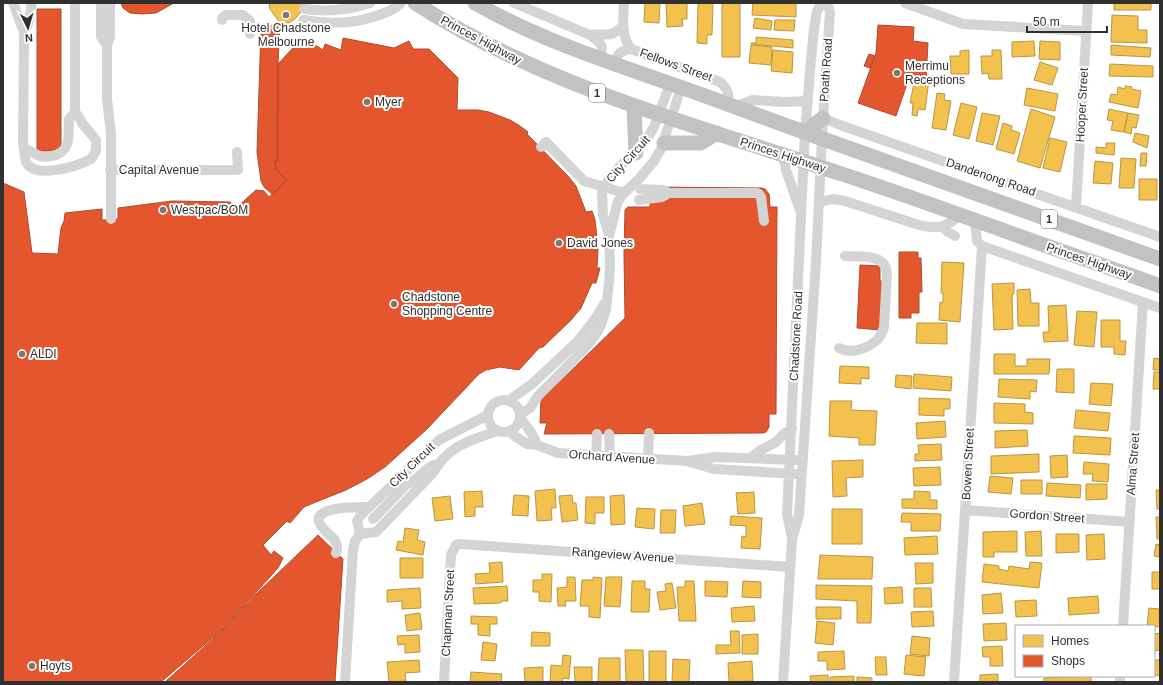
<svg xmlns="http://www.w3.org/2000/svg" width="1163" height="685" viewBox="0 0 1163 685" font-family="Arial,sans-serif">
  <rect width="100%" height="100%" fill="#fff"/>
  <!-- homes -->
  <path fill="#f2c14e" stroke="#b89645" d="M269,3h40l-9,5v5l-4,5 -7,5h-9l-10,-14z
    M645,3h15l-1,20 -15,-1z
    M666,3h21v16h-5l1,7 -16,1z
    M698,3h15l-1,32h-5v9l-10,-1z
    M722,3h18v54h-18z
    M753,3h43v14l-44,-2z
    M1114,3h37v7h-37z
    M1112,15l26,1v14h9v13l-36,-1z
    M755,18l17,3 -1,9 -18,-2z
    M775,20h20l-1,11 -20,-1z
    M756,37l37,3v8l-42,-4v-1h5z
    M1034,41l1,15 -23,1v-15z
    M1040,41l20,1v18l-21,-1z
    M751,45l21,2 -1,18 -22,-2z
    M1111,45l40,3 -1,9 -39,-2z
    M773,50l20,2 -1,21 -21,-2z
    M969,50v24h-18l-1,-18h10v-5z
    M992,50h9l1,29h-13l-1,-6 -6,1 -1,-18h11z
    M1040,62l18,6 -6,17 -18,-5z
    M1110,64l43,2v11l-44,-1z
    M929,80l-4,30 -7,-1 -1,7 -5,-1 1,-12h-3l4,-20z
    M1125,86l7,1 -1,2 10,2 -3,17 -29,-6 2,-8 6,1 1,-8 7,2z
    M1027,88l31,6 -3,17 -31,-6z
    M937,93l8,1 -1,6 7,1 -5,29 -14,-2z
    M961,103l16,4 -8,32 -16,-4z
    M1031,109l24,8 -15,51 -23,-7z
    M1109,109l19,4 -4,19 -13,-2 2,-9 -6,-1z
    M982,113l18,3 -7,29 -17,-4z
    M1128,113l11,2 -3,13 -4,-1 -1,7 -7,-2z
    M1003,123l9,3 -1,4 9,3 -6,21 -18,-5z
    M1135,133l14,3 -2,12 -14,-6z
    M1050,138l17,4 -7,30 -17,-4z
    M1106,143h9l-1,12 -18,-2v-6l10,1z
    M1141,153h6l-1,13h-6z
    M1121,158l15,1 -2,29h-15z
    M1095,161l18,2 -2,21 -18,-1z
    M1139,179h18v21h-18z
    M942,262l22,1 -4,59 -21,-2 1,-18 3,1v-10h-2z
    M1014,283v11h-2l1,35 -19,1 -2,-46z
    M1030,289l1,14h8v23h-21l-1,-36z
    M1066,305l2,36 -24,1 -1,-10h6l-1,-26z
    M1077,311l20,1 -3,35 -20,-2z
    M1101,320h19v21h6l-1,14 -11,-1v-7h-13z
    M917,323h30v21l-31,-1z
    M994,354h21v12h12v-7h23l-1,15h-55z
    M1154,358l6,1v11h-7z
    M840,366l29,1v12l-8,-1v6l-22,-1z
    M1057,369h17v24l-18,-1z
    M1154,372h6v17h-7z
    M914,374l38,3 -1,14 -38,-3z
    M896,375l16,1 -1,13 -16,-2z
    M999,379l38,1 -1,12 -6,-1v8l-32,-2z
    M1091,383l22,1 -2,22 -22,-2z
    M919,398l31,1v10h-6v7l-25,-1z
    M830,401h22l-1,9 26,1 -2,34h-16v-7l-30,-2z
    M994,403l31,1v8l8,1v11l-39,-1z
    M1076,410l34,3 -2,18 -34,-3z
    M945,421l1,16 -29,2 -1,-16z
    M1027,430l1,16 -33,2v-17z
    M1074,436l37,2 -1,17 -37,-2z
    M941,444l1,16 -27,1v-7h4l-1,-9z
    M1039,454v18l-48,2v-18z
    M1067,455l1,22 -17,1 -1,-22z
    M863,460v17l-17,1 1,18 -14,1 -1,-36z
    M1084,462l25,2 -1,18 -16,-1 1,-7h-10z
    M940,467l1,18 -27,1 -1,-18z
    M990,476l23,2 -2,16 -23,-2z
    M1021,480h21v14h-21z
    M1047,483l34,2 -1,13 -34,-2z
    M1086,484h21v15l-21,1z
    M555,489l1,19h-5l1,12 -15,1 -2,-30z
    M1156,490h4v19h-3z
    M482,491l1,16h-8v9l-10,1 -1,-25z
    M914,491l16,1v8h7v9l-35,-1v-9h12z
    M754,492l1,21 -17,1 -2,-21z
    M514,495l15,1 -1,20 -16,-1z
    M572,495l1,8h3l2,17 -16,2 -3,-26z
    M624,495l1,29 -14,1 -1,-29z
    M450,496l3,23 -18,2 -3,-23z
    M586,497h18v16h-9v11l-10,-1z
    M702,503l3,21 -20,2 -2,-20z
    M637,508l18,1 -1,20 -19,-2z
    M832,509h30v35h-30z
    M661,510h15l-1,23h-15z
    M902,513l39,1 -1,17h-29v-9h-10z
    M731,516l31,2 -2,31 -19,-1 1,-12 4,1v-11l-16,-1z
    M1156,517h4v22h-3z
    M405,528l14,2 -2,10 8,2 -2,13 -27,-5 2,-9 5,1z
    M1017,531v21h-23v5h-11v-25z
    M1041,531l1,25h-16l-1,-24z
    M1056,534h23v18l-23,1z
    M1104,534l1,25 -18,1 -1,-25z
    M937,536l1,18 -33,1 -1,-17z
    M1156,544l4,1v12l-6,-1z
    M820,555l53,2 -1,22h-54z
    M400,558h23v20h-23z
    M502,562l1,20 -27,2 -1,-10 15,-1 -1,-10z
    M1030,562l12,1 -3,25 -57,-6 2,-18 15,2v3l9,2 1,-5 20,3z
    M915,563h18v20l-17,1z
    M1152,572h8v17h-8z
    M542,574h10l-1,28 -12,-1v-9h-6v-12h9z
    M567,577h8l1,24h-11l1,5h-8l-1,-18 10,-1z
    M593,577l9,1 -2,40 -11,-1v-11h-9l2,-26h11z
    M606,577h16l-2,30 -16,-1z
    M632,581h13v8h5l-1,23h-18z
    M685,581h9l2,40h-17l-2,-34h8z
    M705,581l23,1 -1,15 -22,-1z
    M743,581l18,1v16l-19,-1z
    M672,583l4,25 -16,2 -3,-18 9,-1 -1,-7z
    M816,585l56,1 -1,37h-14v-22l-41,-2z
    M507,586l1,15h-7v2l-27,1 -1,-16z
    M902,587l1,16 -18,1 -1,-16z
    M420,588l1,20 -19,1v-8l-15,1v-12z
    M914,588h17l1,19h-18z
    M1001,593l2,20 -20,1 -1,-19z
    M1098,596l1,17 -30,2 -1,-17z
    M1036,600l1,16 -21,1 -1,-16z
    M754,606l1,15 -23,1 -1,-14z
    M816,607h25v12h-25z
    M1149,608l11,1v18l-13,-1z
    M933,611l1,15 -22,1 -1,-15z
    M420,613l2,16 -15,2 -2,-16z
    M471,616l26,1v7h-7v12l-12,-1v-11h-7z
    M817,621l18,2 -2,22 -18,-2z
    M1006,623l1,17 -23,1 -1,-17z
    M730,631h9l1,22 -24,1v-9h15z
    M532,632l18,1v13h-19z
    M1160,633v17l-6,1v-17z
    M758,634v20h-16v-19z
    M419,635l1,17 -15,1v-9l-7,1 -1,-9z
    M912,636l18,2 -1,18 -19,-2z
    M483,642l14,2 -2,17 -14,-1z
    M1002,646l1,20h-13v-9h-7l-1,-10z
    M625,650h18l1,32h-18z
    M649,651h17v31h-17z
    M844,651l1,18 -18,1v-9h-9v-9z
    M563,655l8,1 -2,23 -6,-1 -1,4h-12l1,-17 11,1z
    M906,655l20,2 -2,19 -20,-2z
    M875,657h11l1,18h-11z
    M599,658h21v24h-22z
    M673,659l17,1 -1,22h-17z
    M419,660l1,12 -15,1 1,8 -17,1 -2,-20z
    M1154,660h6v16l-6,-1z
    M752,661l1,20 -24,1 -1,-19z
    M543,667v15h-18l-1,-14z
    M574,667h18v15h-17z
    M471,672l31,2 -1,8h-31z
    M998,674v8h-18v-7z
    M828,675v7h-17l-1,-6z
    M854,676v6h-24v-5z
    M1091,676v6h-47v-4z
    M857,677l15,1v4h-15z"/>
  <!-- shops -->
  <path fill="#e4572e" stroke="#ae4b2f" d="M121,3h53l-18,10 -14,1 -12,-1 -7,-5z
    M37,9h24v142h-24z
    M280,23l-2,41v97h-3l1,9 11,10 -15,14 -8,-7 -3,-6 -4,-29 4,-124z
    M878,25l36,2 -1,14 15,2 -2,35 -18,3 -12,35 -38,-13 18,-50z
    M303,37l20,13 2,-6 16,6 2,-12 51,10 15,-7 4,8h16l29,29 -1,32h21l11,2 21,8 10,6 8,6 -1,2 41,42 8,10 10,26 6,-1 3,9 3,27 -1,21h3l-4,15h-4l-11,25 -10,12 -28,27 -4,1 -20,22 -19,-3 -14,3 -7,4 -52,55 -42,38 -18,12 -21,11 -35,14 -7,3 -14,16 -3,-2 -24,24 8,10 3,-4 9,7 -5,10 -55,61 -62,53h-158v-499l21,9 8,61 26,1 3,-26 3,-7 1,-8 37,-4v11l16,-1v-11l54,-7 58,1 6,6 20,-18 8,1 5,6 18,-17 -11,-10 -1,-9h3l-1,-4 1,-93z
    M869,54l6,2 -5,12 -6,-2z
    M650,187l112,1 3,1 4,5 1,13h7l-1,207h-7v13l-3,5 -3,1 -219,1 3,-11h-7l1,-23 84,-82 -1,-64 1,-44 3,-3h22z
    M899,252h19v6h3l1,34h-3v21h-8v5h-12z
    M860,265l20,1v15h4l-4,49 -23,-2z
    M318,535l25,24 -8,123h-170l59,-53 32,-35z"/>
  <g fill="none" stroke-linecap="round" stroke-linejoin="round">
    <!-- minor -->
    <path stroke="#d4d4d4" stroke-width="10" d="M13,3c4,9 6,19 11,28
      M32,3l-4,21 -4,7v14l-1,99c1,3 2,16 3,18 9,18 52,4 65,-3l5,-8v-11l-14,-17 -3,-6 -4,-5
      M101,3v34l6,8
      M110,3v34l-3,8v54l4,35v85
      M514,3l76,32c11,9 15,9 9,23
      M624,3c-1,16 -3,33 7,46l89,33c8,7 10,12 7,22
      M905,3l58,21 123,7
      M304,9c22,3 45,1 66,-6
      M222,20v-2l4,-3h17l7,6v13
      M303,20c28,5 53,4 79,-6 8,-3 13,-5 19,-11
      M590,35c18,-3 18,5 33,-9
      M614,64c4,-10 5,-13 17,-15
      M734,107l19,-7 31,2 24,-1
      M823,118l17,7 320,112
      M541,147l5,-5 38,39 40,12
      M26,150c7,1 8,4 14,6 5,2 11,0 16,-1 16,-6 12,-23 13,-36l6,-7v-109
      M783,155l3,15 14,40
      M110,170h128l-1,-18
      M640,189l23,1 6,3h88l2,1 2,3 3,24
      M639,200l23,-3 7,-4
      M820,202l13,-3 12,2 74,24c20,5 26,2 42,-10
      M1076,207l12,-204
      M975,220l2,21 5,5 178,62
      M943,227l5,5 7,4
      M609,236l9,-35 6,-8 15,-14 15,-18 7,-12 20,-61
      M839,348c16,8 41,-3 45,-21l3,-54c-2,-20 -27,-16 -42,-17
      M488 416a16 16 0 1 1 32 0a16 16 0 1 1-32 0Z
      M508,401l24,-17 45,-42 18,-23 9,-15
      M520,415l10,-7 8,-12 48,-49 11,-14 4,-8 5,-15 3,-28 1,-17 -1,-29 -6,-21 -1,-23 2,-5 10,-15 31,-30 9,-15 16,-43
      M520,418c7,8 14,18 17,27
      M509,431l7,6 11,7 10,1 21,8 130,8 27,-4 81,3
      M609,434l1,23
      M596,456l1,-22
      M750,458l11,-8 15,-8 9,-9 7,-4
      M648,459l1,-26
      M690,462l24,7 81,5
      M965,510l165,12
      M373,519l34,-35c12,-4 18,-18 31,-20
      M360,534l-3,-13 3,-5 79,-76 49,-25
      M792,538l-5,-24 18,-382 6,-73 3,-30 3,-18 5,-8
      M336,553c6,-15 -13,-19 -17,-31 -5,-16 40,-15 49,-15
      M1123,626l20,-324
      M345,682l8,-132 2,-9 5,-7 16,-2 57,-59c16,-28 36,-32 64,-42
      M444,682l7,-127 5,-10 3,-1 331,23
      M783,682l9,-142 7,-25 17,-253 7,-144 7,-106 -3,-9
      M954,682l28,-436
      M1120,682v-6"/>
    <!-- highway -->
    <path stroke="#c2c2c2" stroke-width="15" d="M415,3c130,84 281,122 427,171 52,17 104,36 155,54 54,20 109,38 163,58
      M475,3c79,45 167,69 252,101 144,53 289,104 433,155
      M634,107l2,46
      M805,132l18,-14
      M664,143h37l16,-10"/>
  </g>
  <!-- markers -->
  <g fill="#787878" stroke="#fff" stroke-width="1.5">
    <circle cx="286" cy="15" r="4"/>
    <circle cx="897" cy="73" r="4"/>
    <circle cx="367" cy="102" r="4"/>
    <circle cx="163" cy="210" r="4"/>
    <circle cx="559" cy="243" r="4"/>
    <circle cx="394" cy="304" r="4"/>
    <circle cx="22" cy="354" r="4"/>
    <circle cx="32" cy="666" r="4"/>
  </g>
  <g text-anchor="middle" stroke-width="4" stroke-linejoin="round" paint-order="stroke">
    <!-- shield labels -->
    <g fill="#fff" stroke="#6e6e6e" stroke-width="1">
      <rect x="589" y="84" width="16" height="18" rx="3"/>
      <rect x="1041" y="210" width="16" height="18" rx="3"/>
    </g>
    <g font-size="11" font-weight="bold" fill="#303030">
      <text x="597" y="97">1</text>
      <text x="1049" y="223">1</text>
    </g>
    <!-- poi labels -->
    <g font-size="12" fill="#303030" stroke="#fff" text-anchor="start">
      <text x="286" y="32" text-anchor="middle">Hotel Chadstone<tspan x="286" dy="14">Melbourne</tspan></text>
      <text x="905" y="70">Merrimu<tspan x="905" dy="14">Receptions</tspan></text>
      <text x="375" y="106">Myer</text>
      <text x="171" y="214">Westpac/BOM</text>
      <text x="567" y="247">David Jones</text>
      <text x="402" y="301">Chadstone<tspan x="402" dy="14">Shopping Centre</tspan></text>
      <text x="30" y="358">ALDI</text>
      <text x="40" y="670">Hoyts</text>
    </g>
    <!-- street labels -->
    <g font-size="12" fill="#303030" stroke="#fff">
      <text transform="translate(481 40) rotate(28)" y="4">Princes Highway</text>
      <text transform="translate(676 65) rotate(20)" y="4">Fellows Street</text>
      <text transform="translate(826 70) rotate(-86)" y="4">Poath Road</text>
      <text transform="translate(1082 105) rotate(-87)" y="4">Hooper Street</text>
      <text transform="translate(783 155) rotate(18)" y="4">Princes Highway</text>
      <text transform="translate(628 159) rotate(-48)" y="4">City Circuit</text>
      <text x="159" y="174">Capital Avenue</text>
      <text transform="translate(991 177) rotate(19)" y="4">Dandenong Road</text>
      <text transform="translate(1089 261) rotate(19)" y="4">Princes Highway</text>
      <text transform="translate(796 336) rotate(-87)" y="4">Chadstone Road</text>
      <text transform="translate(612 457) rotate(4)" y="4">Orchard Avenue</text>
      <text transform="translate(968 464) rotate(-87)" y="4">Bowen Street</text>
      <text transform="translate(1133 464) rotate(-86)" y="4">Alma Street</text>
      <text transform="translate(412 465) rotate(-44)" y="4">City Circuit</text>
      <text transform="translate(1047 516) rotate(4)" y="4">Gordon Street</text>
      <text transform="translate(623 555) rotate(4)" y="4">Rangeview Avenue</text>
      <text transform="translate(448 613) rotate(-87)" y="4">Chapman Street</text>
    </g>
  </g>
  <!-- border -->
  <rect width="1163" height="685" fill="none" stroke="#303030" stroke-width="8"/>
  <!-- legend -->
  <rect x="1015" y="625" width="140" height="52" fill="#ffffff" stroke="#acacac"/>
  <rect x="1023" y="635" width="20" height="12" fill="#f2c14e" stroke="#acacac"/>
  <text x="1051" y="645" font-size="12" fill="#303030">Homes</text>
  <rect x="1023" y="655" width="20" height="12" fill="#e4572e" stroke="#acacac"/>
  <text x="1051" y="665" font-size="12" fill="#303030">Shops</text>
  <!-- north arrow -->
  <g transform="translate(28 28) rotate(175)" stroke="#ffffff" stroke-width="3" paint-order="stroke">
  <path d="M0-3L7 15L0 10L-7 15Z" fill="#303030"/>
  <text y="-6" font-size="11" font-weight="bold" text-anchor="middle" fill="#303030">N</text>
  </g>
  <!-- scale -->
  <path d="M1027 26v6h80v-6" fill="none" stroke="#303030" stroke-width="2"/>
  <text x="1033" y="26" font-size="12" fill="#303030" stroke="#ffffff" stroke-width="3" paint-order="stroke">50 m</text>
</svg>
